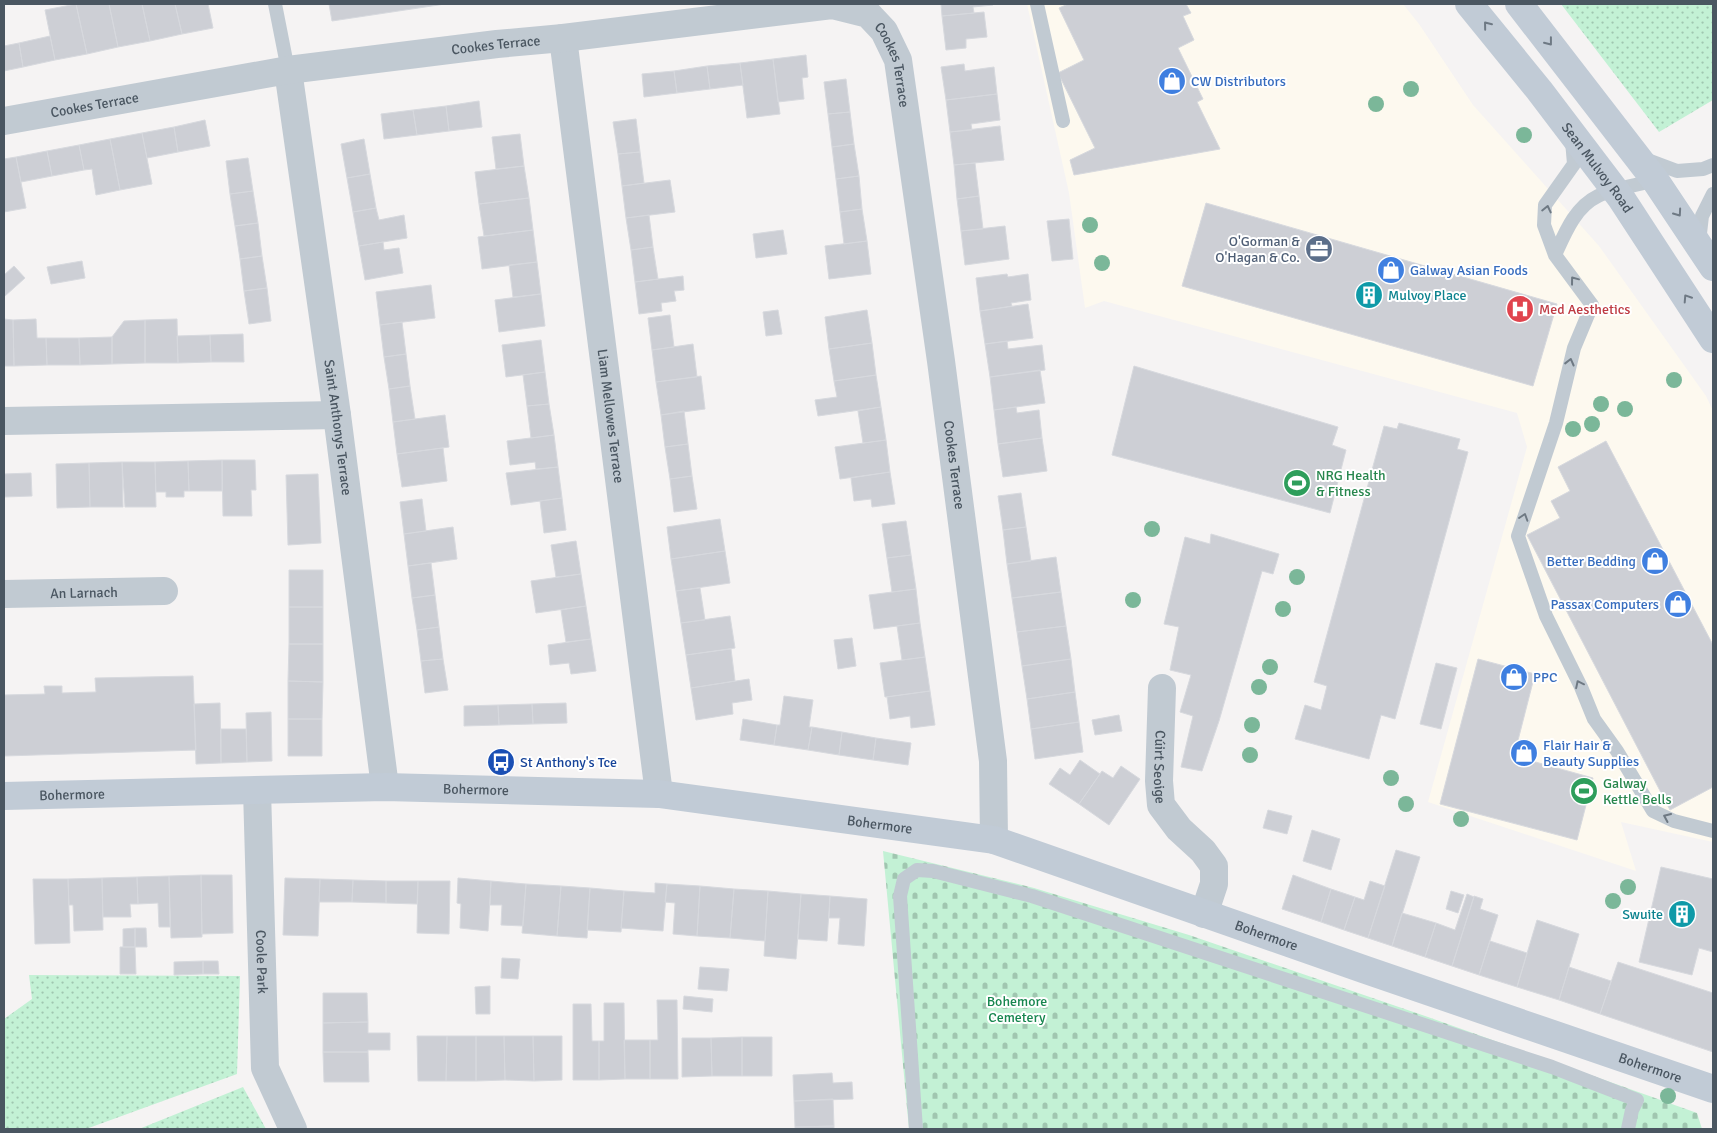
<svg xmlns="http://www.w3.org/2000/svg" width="1717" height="1133" viewBox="0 0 1717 1133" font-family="Signika,sans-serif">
  <defs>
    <pattern id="green-dots" width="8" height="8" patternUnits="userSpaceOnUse" patternTransform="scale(1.25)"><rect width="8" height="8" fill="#c3f1d5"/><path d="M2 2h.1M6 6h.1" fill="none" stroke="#a0c6b0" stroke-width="1.8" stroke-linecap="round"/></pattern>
    <pattern id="cemetery-stones" width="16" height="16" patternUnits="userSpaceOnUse" patternTransform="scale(1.25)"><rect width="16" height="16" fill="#c3f1d5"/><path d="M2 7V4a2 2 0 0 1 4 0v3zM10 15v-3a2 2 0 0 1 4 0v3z" fill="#a0c6b0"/></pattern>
  </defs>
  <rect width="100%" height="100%" fill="#f5f3f3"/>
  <!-- commercial -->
  <path fill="#fdf9ef" d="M1027,4h376l16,20 54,81 126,141 107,150 7,15v431l-92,-20 15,49 -208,-69 99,-355 -10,-34 -413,-112 -19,7 -16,-115z"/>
  <!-- green -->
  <path fill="url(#green-dots)" d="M1561,4h152v96l-54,32z
    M29,975l211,1 -3,98 -151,55h-82v-110l28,-20z
    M243,1087l23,42h-127z"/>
  <!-- cemetery -->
  <path fill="url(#cemetery-stones)" d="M883,851l151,37 155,47 239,82 269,96 5,16h-793z"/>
  <!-- building -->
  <path fill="#cdcfd5" stroke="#d7d9de" d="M76,4l11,50 -32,6 -10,-50z
    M76,4h33l9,43 -31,7z
    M109,4h33l8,37 -32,6z
    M142,4h33l7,30 -32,7z
    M175,4h33l5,24 -31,6z
    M329,4h116l-113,17z
    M941,4h52v1l-20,2 1,6 -32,3z
    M1068,4h118l5,9 -8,3 11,24 -16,8 25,51 -6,3 23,47 -146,26 -4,-15 25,-12 -37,-75 26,-13 -25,-52z
    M984,12l3,25 -21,2v9l-20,2 -4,-34z
    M50,36l5,24 -32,7 -4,-24z
    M19,43l4,24 -19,4v-25z
    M806,55l2,22 -6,1 2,21 -26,3 -5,-43z
    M773,59l7,55 -33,4 -7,-55z
    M740,63l3,22 -33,4 -3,-23z
    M964,64l1,7 29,-4 3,27 -51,6 -5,-33z
    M707,66l3,23 -33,4 -3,-22z
    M674,71l3,22 -33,4 -2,-23z
    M846,79l4,33 -22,2 -4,-32z
    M997,94l3,26 -29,4 1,6 -22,2 -4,-32z
    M479,101l3,26 -33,4 -3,-25z
    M446,106l3,25 -32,4 -4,-25z
    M413,110l4,25 -33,4 -3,-25z
    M850,112l4,32 -22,3 -4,-33z
    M636,119l4,33 -22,2 -5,-32z
    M205,120l5,26 -32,6 -4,-25z
    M1000,126l4,34 -50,5 -4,-33z
    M174,127l4,25 -31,6 -5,-25z
    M142,133l10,51 -32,6 -10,-51z
    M520,134l4,32 -28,3 -4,-32z
    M110,139l10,51 -24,5 -4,-26 -8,1 -5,-25z
    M364,139l6,35 -23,4 -6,-34z
    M854,144l5,32 -23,3 -4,-32z
    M79,145l5,25 -32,6 -5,-25z
    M47,151l5,25 -31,6 -5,-25z
    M640,152l4,31 -22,3 -4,-32z
    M16,157l10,51 -22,4v-53z
    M248,158l5,33 -23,3 -4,-33z
    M975,163l4,33 -22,3 -3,-34z
    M524,166l5,32 -50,6 -4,-32z
    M370,174l6,34 -23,4 -6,-34z
    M859,176l3,33 -22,3 -4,-33z
    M670,180l5,32 -49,6 -4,-32z
    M253,191l5,32 -23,3 -5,-32z
    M979,196l4,33 -22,2 -4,-32z
    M529,198l4,32 -49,6 -5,-32z
    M1206,203l351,101 -24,82 -351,-100z
    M376,208l3,12 25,-5 3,23 -48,8 -6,-34z
    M862,209l5,32 -23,3 -4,-32z
    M649,215l4,32 -22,3 -5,-32z
    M1069,219l4,40 -21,2 -5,-40z
    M258,223l4,33 -22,3 -5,-33z
    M1005,226l4,33 -44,6 -4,-34z
    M533,230l4,32 -55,7 -4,-32z
    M783,230l4,24 -31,4 -3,-24z
    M867,241l4,33 -42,5 -4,-33z
    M383,242l1,8 15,-2 4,25 -38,7 -6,-34z
    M653,247l5,32 -23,3 -4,-32z
    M262,256l5,32 -23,3 -4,-32z
    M82,261l3,17 -34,6 -4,-17z
    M537,262l4,32 -28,3 -4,-32z
    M14,266l11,12 -20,18 -1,-2v-19z
    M1007,274l1,3 20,-3 3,26 -20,3 1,3 -32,5 -4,-33z
    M683,276l1,14 -10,1 2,10 -15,2 1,8 -23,3 -4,-32z
    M431,285l4,33 -55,7 -4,-33z
    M267,288l4,33 -22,3 -5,-33z
    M541,294l4,32 -46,6 -4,-32z
    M1028,304l5,34 -48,6 -5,-33z
    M778,310l4,24 -16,2 -3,-24z
    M867,310l5,33 -43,6 -4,-32z
    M670,315l4,32 -22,3 -4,-32z
    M4,319l9,1 1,46h-10z
    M36,319l1,19h9l1,27 -33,1 -1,-46z
    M177,319l1,44h-33v-43z
    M145,320v43l-33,1v-27l12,-16z
    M402,322l4,32 -22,3 -4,-32z
    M243,334l1,28h-33l-1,-27z
    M210,335l1,27 -33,1 -1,-27z
    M112,337v27l-32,1 -1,-27z
    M46,338h33l1,27h-33z
    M541,340l4,32 -39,5 -4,-32z
    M1007,341l1,8 34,-4 3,25 -55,7 -5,-33z
    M872,343l4,32 -42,6 -5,-32z
    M693,344l4,33 -41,5 -4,-32z
    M406,354l4,32 -21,3 -5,-32z
    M1134,366l204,61 -6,18 14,5 -16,63 -218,-58z
    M1040,370l5,33 -51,7 -4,-33z
    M545,372l4,32 -22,2 -4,-31z
    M876,375l5,32 -63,9 -3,-16 22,-3 -3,-16z
    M701,376l4,33 -44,6 -5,-33z
    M410,386l5,33 -22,3 -4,-33z
    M549,404l5,31 -23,3 -4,-32z
    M881,407l5,33 -23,3 -5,-32z
    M1016,407l1,6 22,-3 3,28 -44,6 -4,-34z
    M684,411l4,33 -23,3 -4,-32z
    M445,415l4,32 -52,7 -4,-32z
    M1399,423l61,16 -3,10 11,3 -73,267 -14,-4 -12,44 -74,-20 10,-34 16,5 6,-24 -13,-4 70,-256 13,3z
    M554,435l4,32 -22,2 -1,-7 -25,3 -3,-24z
    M1042,438l5,33 -44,6 -5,-33z
    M886,440l4,32 -50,7 -5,-32z
    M1606,441l107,204v142l-43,23 -143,-275 33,-17 -9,-17 19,-10 -12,-24z
    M688,444l4,32 -22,3 -5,-32z
    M443,448l4,33 -45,6 -5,-33z
    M222,460h33l1,30h-5l1,26h-29z
    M222,460v31h-33l-1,-30z
    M188,461l1,30h-5v6h-18v-5h-10l-1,-30z
    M122,462h33l1,45h-31z
    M122,462l1,45h-33l-1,-44z
    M89,463l1,44 -33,1 -1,-44z
    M558,467l4,31 -51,7 -5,-32z
    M890,472l5,32 -23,3 -1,-8 -17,2 -3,-23z
    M31,473l1,23 -28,1v-23z
    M318,474l3,69 -33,2 -2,-70z
    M692,476l5,33 -23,3 -4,-33z
    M1021,493l5,34 -23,3 -5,-34z
    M562,498l4,32 -22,3 -4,-32z
    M422,499l4,32 -22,3 -4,-32z
    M720,519l5,32 -54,8 -4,-32z
    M906,521l5,34 -24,3 -5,-34z
    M453,527l4,32 -49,7 -4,-32z
    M1026,527l5,34 -24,3 -4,-34z
    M1211,534l68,20 -6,20 -11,-3 -43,150 -17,50 -21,-4 12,-51 -13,-4 11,-37 -21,-5 9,-43 -15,-3 21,-87 25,7z
    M576,541l5,33 -25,3 -5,-32z
    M725,551l5,32 -54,8 -5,-32z
    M911,555l5,34 -24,3 -5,-34z
    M1056,557l5,35 -49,6 -5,-34z
    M431,563l4,32 -23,3 -4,-32z
    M289,570h34v37h-34z
    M581,574l5,32 -50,7 -5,-32z
    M700,588l5,32 -24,3 -5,-32z
    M916,589l4,34 -46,6 -5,-34z
    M1061,592l5,34 -49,6 -5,-34z
    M435,595l4,32 -22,3 -5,-32z
    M586,606l5,33 -25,3 -5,-32z
    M289,607h34v37h-34z
    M730,616l5,32 -49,7 -5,-32z
    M920,623l5,34 -23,3 -5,-34z
    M1066,626l5,33 -49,7 -5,-34z
    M439,627l4,32 -22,2 -4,-31z
    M852,638l4,28 -18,3 -4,-29z
    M591,639l5,32 -25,3 -2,-11 -19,2 -2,-20z
    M289,644h34v38l-35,-1z
    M731,649l4,32 -44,7 -5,-33z
    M925,657l5,34 -45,6 -5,-34z
    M443,659l5,31 -23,3 -4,-32z
    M1071,659l4,33 -48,7 -5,-33z
    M1478,659l57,15 -21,82 79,22 -16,62 -137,-36z
    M1436,663l21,5 -16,61 -21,-5z
    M193,676l3,74 -192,6v-61l41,-1 -1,-8h18v7l34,-1 -1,-14z
    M749,679l3,21 -20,3 1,11 -37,6 -5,-32z
    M288,681l35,1 -1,37h-34z
    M930,691l5,34 -24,3 -1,-12 -20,3 -3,-22z
    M1075,692l4,30 -48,7 -4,-30z
    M784,696l29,4 -4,27h3l-4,23 -34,-5 3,-20h3z
    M220,703l1,60 -25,1 -2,-60z
    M566,703l1,20 -34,1 -1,-20z
    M532,704l1,20 -34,1 -1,-20z
    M498,705l1,20 -35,1v-20z
    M271,712l1,49 -25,1 -1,-49z
    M1119,715l3,16 -27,4 -3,-15z
    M288,719h34v37h-34z
    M743,719l34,6 -3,20 -34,-5z
    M1079,722l4,30 -48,7 -4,-30z
    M812,727l30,5 -3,23 -31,-5z
    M221,729h25l1,33 -26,1z
    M842,732l34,6 -3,22 -34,-5z
    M876,738l35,5 -3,22 -35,-5z
    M1080,760l20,14 -21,30 -30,-20 11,-16 10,7z
    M1121,766l19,13 -31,46 -30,-21 23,-33 11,7z
    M1268,810l24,6 -5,18 -24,-6z
    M1312,830l28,9 -9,31 -28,-9z
    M1396,850l24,7 -28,89 -24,-8z
    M1661,867l52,12v73l-14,-4 -7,27 -53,-13z
    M201,875l1,62 -31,1 -2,-62z
    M201,875h31l1,58 -31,1z
    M1293,875l38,14 -10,33 -39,-13z
    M169,876l1,51h-11l-1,-24 -20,1 -1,-27z
    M137,877l1,27h-8l1,13h-28l-1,-39z
    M102,878l1,52 -29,1 -1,-26h-4l-1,-26z
    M285,878l35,1 -2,57 -35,-1z
    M458,878l33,3 -3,50 -28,-3 1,-24 -4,-1z
    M33,879h35l2,64 -35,1z
    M320,879l33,1 -1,22h-33z
    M353,880l33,1v22l-34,-1z
    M386,881h32l-1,23 -31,-1z
    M418,881h32l-1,53 -32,-1z
    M491,881l35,3 -3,42 -22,-1 1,-20h-12z
    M1370,881l15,5 -17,52 -24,-8 11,-33 9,3z
    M655,883l12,1 -4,47 -42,-3 3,-37 31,2z
    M526,884l35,2 -4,50 -35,-3z
    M667,884l33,2 -3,50 -24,-2 2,-31 -10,-1z
    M561,886l29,2 -3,50 -30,-2z
    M700,886l34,3 -4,49 -33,-2z
    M590,888l34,3 -3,41 -34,-2z
    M734,889l34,2 -3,50 -35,-3z
    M1331,889l24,8 -11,33 -23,-8z
    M768,891l33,3 -5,65 -32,-3z
    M1451,891l13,4 -6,18 -12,-4z
    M801,894l29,2 -3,45 -29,-2z
    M1467,894l7,3 -22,69 -27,-9 11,-34 19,7z
    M830,896l37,3 -3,47 -26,-2 2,-26h-11z
    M1474,896l9,3 -3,10 18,6 -19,60 -27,-9z
    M1402,913l34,10 -11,34 -33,-11z
    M1537,920l42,14 -20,66 -42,-13z
    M135,928h11l1,19h-12z
    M135,928v19h-12v-18z
    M1490,941l37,12 -10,34 -38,-12z
    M120,947h15l1,27h-16z
    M502,958l18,1 -2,20 -17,-1z
    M203,961h15l1,13h-16z
    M203,961v13l-29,1v-13z
    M1618,962l95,31v59l-113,-38z
    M700,967l29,2 -2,22 -29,-2z
    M1569,967l42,14 -11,33 -41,-14z
    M490,986v28h-14l-1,-27z
    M323,993h44l1,29 -45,1z
    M684,996l29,3 -1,13 -29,-3z
    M657,1000h20l1,79h-28v-39h8z
    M604,1003h20l1,76 -26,1v-39h5z
    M573,1004h18l1,37h7v39h-26z
    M368,1022v11h22v17h-22v2h-45v-29z
    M417,1036h30l-1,45h-28z
    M447,1036h29v45h-30z
    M476,1036h28l1,44 -29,1z
    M504,1036h29l1,45 -29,-1z
    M533,1036h29v44l-28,1z
    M742,1037h30v39h-30z
    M742,1037v39h-30l-1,-38z
    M682,1038h29l1,38 -30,1z
    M624,1040h26v39h-25z
    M323,1052h45l1,30h-45z
    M832,1073l1,10 19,-1 1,17 -59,2 -1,-26z
    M833,1099l1,27 -39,1 -1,-26z
    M834,1126v3h-39v-2z"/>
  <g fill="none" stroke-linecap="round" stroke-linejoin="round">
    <!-- lane -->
    <path stroke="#c1cad2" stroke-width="14" d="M275,4l13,66
      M1037,4l26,117
      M1572,141l2,23 -29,41 -1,20 11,30 37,50 -18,43 -18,75 -38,113 28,80 35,71 13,32 23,32 36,60 21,10 39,10
      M1645,159l32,12 26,-2 10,-4
      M1699,242l3,-26 11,-22
      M1555,255c10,-22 20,-48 43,-59 15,-7 40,-11 57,-16
      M916,1129l-16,-233 4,-17 13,-9 16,1 99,25 520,171 85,33 -5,10 -4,19"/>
    <!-- street -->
    <g stroke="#c1cad2" stroke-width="28">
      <path id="s1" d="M563,38l96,756"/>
      <path id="s2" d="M288,70l49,345 48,372"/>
      <path id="s3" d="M4,121l284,-51 209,-26 66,-6 269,-33 36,9 16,17 14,29 43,301 52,400 1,79"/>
      <path d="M4,421l333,-6"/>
      <path id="s4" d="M4,594l160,-3"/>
      <path id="s5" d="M1162,688l-3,93 2,24 18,24 24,22 11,15v18l-10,30"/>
      <path id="s6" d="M257,790l8,278 28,61"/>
    </g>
    <!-- secondary -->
    <g stroke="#c1cbd6" stroke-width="28">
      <path id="s7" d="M1469,4l70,86 82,108 92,141"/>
      <path d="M1519,4l136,176 58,87"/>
      <path id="s8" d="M4,796l381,-9 274,7 335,46 372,130 347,119"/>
    </g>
  </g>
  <!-- trees -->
  <g fill="#7bb799">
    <circle cx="1411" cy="89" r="8"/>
    <circle cx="1376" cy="104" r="8"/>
    <circle cx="1524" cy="135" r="8"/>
    <circle cx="1090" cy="225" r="8"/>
    <circle cx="1102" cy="263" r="8"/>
    <circle cx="1674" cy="380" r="8"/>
    <circle cx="1601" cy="404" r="8"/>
    <circle cx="1625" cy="409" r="8"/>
    <circle cx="1592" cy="424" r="8"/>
    <circle cx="1573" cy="429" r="8"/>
    <circle cx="1152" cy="529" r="8"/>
    <circle cx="1297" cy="577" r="8"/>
    <circle cx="1133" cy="600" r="8"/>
    <circle cx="1283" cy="609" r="8"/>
    <circle cx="1270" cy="667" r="8"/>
    <circle cx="1259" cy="687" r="8"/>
    <circle cx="1252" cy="725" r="8"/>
    <circle cx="1250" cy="755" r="8"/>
    <circle cx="1391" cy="778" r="8"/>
    <circle cx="1406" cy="804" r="8"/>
    <circle cx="1461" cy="819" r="8"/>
    <circle cx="1628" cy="887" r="8"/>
    <circle cx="1613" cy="901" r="8"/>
    <circle cx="1668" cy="1096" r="8"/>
  </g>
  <!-- one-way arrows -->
  <defs><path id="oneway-chevron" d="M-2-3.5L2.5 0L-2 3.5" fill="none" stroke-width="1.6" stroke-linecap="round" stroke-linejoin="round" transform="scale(1.25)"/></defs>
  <g stroke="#6e7984">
    <use href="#oneway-chevron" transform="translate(1487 25) rotate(-129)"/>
    <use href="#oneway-chevron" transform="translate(1549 42) rotate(52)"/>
    <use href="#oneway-chevron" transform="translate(1678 213) rotate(55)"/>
    <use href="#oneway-chevron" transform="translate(1687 298) rotate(-123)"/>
  </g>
  <g stroke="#6e7983">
    <use href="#oneway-chevron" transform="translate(1547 209) rotate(-77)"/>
    <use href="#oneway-chevron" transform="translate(1574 280) rotate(-127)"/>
    <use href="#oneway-chevron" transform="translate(1570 362) rotate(-76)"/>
    <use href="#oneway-chevron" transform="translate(1524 517) rotate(-72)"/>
    <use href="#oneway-chevron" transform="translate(1579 684) rotate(-116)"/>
    <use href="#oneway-chevron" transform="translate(1667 817) rotate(-156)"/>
  </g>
  <!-- icons -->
  <defs>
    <g id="shop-disc" transform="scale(1.4375)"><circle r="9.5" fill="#3f7fe0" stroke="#fff"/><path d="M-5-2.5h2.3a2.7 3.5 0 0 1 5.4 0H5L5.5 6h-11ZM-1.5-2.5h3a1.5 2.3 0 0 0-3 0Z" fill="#fff"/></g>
    <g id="office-disc" transform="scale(1.4375)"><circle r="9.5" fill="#5c6f8a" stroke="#fff"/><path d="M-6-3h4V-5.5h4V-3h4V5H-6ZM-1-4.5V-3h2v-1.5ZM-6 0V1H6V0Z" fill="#fff"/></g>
    <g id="building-disc" transform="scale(1.4375)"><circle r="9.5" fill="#0f9aa8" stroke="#fff"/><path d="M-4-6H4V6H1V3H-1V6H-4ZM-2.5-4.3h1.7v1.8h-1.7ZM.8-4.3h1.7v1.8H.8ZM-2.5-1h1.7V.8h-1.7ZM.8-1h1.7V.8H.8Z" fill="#fff"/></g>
    <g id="hospital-disc" transform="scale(1.4375)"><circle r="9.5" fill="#e0444e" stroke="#fff"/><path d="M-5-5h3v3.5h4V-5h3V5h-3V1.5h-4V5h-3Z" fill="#fff"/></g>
    <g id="stadium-disc" transform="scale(1.4375)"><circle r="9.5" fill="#2e9e5b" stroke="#fff"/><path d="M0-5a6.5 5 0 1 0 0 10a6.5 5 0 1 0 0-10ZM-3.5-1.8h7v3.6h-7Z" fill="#fff"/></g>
    <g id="bus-disc" transform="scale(1.4375)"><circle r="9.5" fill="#1a4fb4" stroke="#fff"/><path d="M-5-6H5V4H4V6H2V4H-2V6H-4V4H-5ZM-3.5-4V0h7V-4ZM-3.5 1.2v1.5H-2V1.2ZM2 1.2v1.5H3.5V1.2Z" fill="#fff"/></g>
  </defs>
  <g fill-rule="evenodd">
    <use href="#shop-disc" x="1172" y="81"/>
    <use href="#office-disc" x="1319" y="249"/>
    <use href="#shop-disc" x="1391" y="270"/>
    <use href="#building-disc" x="1369" y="295"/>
    <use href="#hospital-disc" x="1520" y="309"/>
    <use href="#stadium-disc" x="1297" y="483"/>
    <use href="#shop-disc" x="1655" y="561"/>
    <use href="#shop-disc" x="1678" y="604"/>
    <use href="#shop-disc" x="1514" y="677"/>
    <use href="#shop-disc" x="1524" y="753"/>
    <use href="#bus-disc" x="501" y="762"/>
    <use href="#stadium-disc" x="1584" y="791"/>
    <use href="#building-disc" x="1682" y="914"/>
  </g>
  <g text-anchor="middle" stroke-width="4" stroke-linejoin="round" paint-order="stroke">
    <!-- street labels -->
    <g font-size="14" fill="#4a5661" stroke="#fff">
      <text dy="5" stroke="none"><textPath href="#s3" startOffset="498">Cookes Terrace</textPath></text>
      <text dy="5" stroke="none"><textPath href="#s3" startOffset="932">Cookes Terrace</textPath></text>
      <text dy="5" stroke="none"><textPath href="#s3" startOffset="92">Cookes Terrace</textPath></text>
      <text dy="5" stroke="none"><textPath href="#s7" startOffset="208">Sean Mulvoy Road</textPath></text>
      <text dy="5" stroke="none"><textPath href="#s1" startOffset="381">Liam Mellowes Terrace</textPath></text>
      <text dy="5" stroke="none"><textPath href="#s2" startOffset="361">Saint Anthonys Terrace</textPath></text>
      <text dy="5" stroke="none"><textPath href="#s3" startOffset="1338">Cookes Terrace</textPath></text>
      <text dy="5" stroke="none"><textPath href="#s4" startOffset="80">An Larnach</textPath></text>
      <text dy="5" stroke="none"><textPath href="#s5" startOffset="79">Cúirt Seoige</textPath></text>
      <text dy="5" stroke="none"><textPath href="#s8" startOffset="472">Bohermore</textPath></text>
      <text dy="5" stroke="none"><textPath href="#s8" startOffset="68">Bohermore</textPath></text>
      <text dy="5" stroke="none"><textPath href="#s8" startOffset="878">Bohermore</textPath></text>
      <text dy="5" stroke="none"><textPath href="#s8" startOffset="1282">Bohermore</textPath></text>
      <text dy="5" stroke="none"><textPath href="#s6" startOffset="172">Coole Park</textPath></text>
      <text dy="5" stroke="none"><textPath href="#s8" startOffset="1688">Bohermore</textPath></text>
    </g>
    <!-- shop labels -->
    <g font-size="14" fill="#366cbe" stroke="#fff" text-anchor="start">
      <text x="1191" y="86">CW Distributors</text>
      <text x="1410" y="275">Galway Asian Foods</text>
      <text x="1636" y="566" text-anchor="end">Better Bedding</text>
      <text x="1659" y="609" text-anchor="end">Passax Computers</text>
      <text x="1533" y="682">PPC</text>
      <text x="1543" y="750">Flair Hair &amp;<tspan x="1543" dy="16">Beauty Supplies</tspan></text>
    </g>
    <!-- service labels -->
    <g font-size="14" fill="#4e5e75" stroke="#fff" text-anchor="end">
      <text x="1300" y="246">O'Gorman &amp;<tspan x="1300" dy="16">O'Hagan &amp; Co.</tspan></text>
    </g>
    <!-- culture labels -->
    <g font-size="14" fill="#0d838f" stroke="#fff" text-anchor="start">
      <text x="1388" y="300">Mulvoy Place</text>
      <text x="1663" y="919" text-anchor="end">Swuite</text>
    </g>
    <!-- health labels -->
    <g font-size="14" fill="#be3a42" stroke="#fff" text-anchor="start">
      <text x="1539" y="314">Med Aesthetics</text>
    </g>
    <!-- leisure labels -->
    <g font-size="14" fill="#27864d" stroke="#fff" text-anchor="start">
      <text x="1316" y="480">NRG Health<tspan x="1316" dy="16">&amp; Fitness</tspan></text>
      <text x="1603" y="788">Galway<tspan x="1603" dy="16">Kettle Bells</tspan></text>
    </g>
    <!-- transit labels -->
    <g font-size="14" fill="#164399" stroke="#fff" text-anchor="start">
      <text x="520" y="767">St Anthony's Tce</text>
    </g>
    <!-- park labels -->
    <g font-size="14" fill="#17864f" stroke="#fff">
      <text x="1017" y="1006">Bohemore<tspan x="1017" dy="16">Cemetery</tspan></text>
    </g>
  </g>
  <!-- border -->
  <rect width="1717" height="1133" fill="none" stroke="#4a5661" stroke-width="10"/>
</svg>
